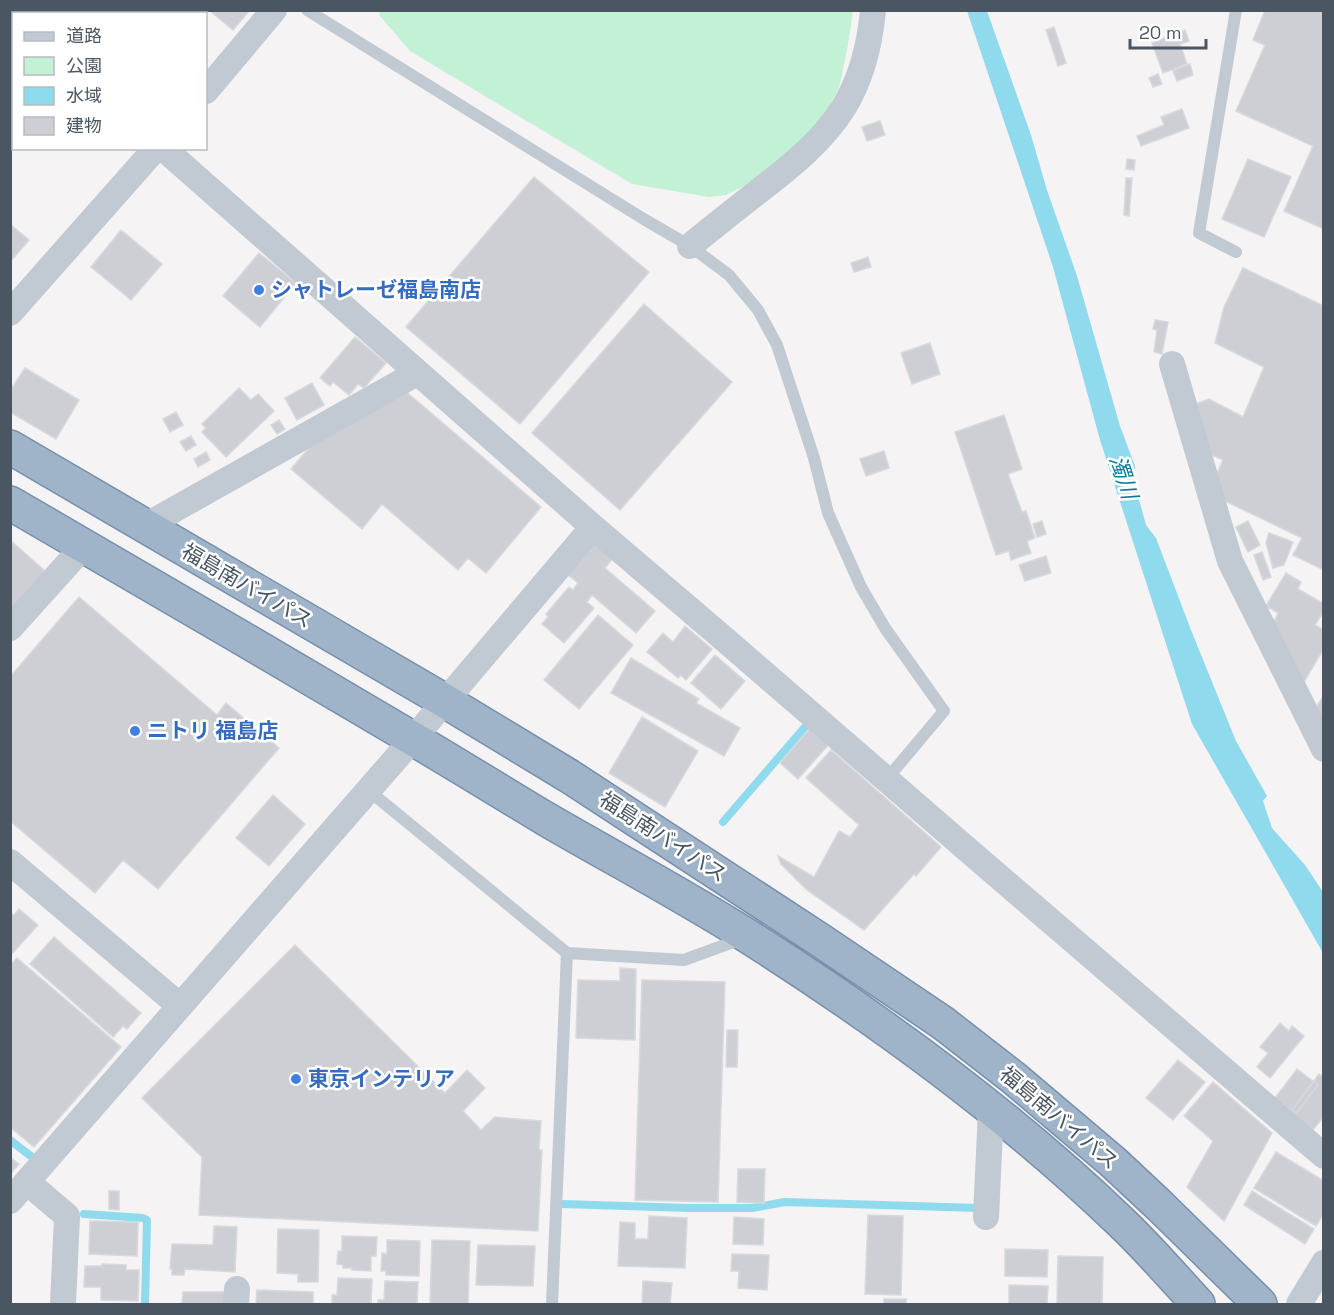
<svg xmlns="http://www.w3.org/2000/svg" width="1334" height="1315" viewBox="0 0 1334 1315" font-family="'Space Grotesk','Noto Sans JP',sans-serif">
  <rect width="100%" height="100%" fill="#f5f3f3"/>
  <!-- green -->
  <path fill="#c3f1d5" d="M379,11h474l-5,34 -9,43 -20,37 -69,58 -24,12 -17,2 -77,-13 -222,-133 -30,-35z"/>
  <!-- water -->
  <path fill="#90daee" d="M967,11h20l44,124 16,55 30,86 43,150 15,40 -1,15 12,44 10,13 35,92 45,111 31,55 -4,5 9,27 33,37 18,27v61l-131,-229 -92,-284 -47,-173z"/>
  <g fill="none" stroke-linecap="round" stroke-linejoin="round">
    <!-- stream -->
    <path stroke="#90daee" stroke-width="8" d="M10,71l4,-1
      M723,822l88,-102
      M10,1140l22,17
      M562,1204l126,4h64l33,-6 192,6
      M84,1214l59,4 4,2 -2,84"/>
  </g>
  <!-- building -->
  <path fill="#cdcfd5" stroke="#d7d9de" stroke-width="1.5" d="M209,10h41l-17,20z
    M1265,10h59v219l-40,-18 29,-65 -77,-35 29,-66 -12,-5z
    M1054,27l12,36 -8,3 -12,-36z
    M1185,30l4,11 -9,3 7,20 -24,9 -11,-30z
    M10,32l4,2v20l-4,4z
    M1190,64l3,11 -16,6 -4,-10z
    M1158,74l4,10 -9,3 -4,-9z
    M1182,109l7,19 -48,18 -4,-10 27,-11 -3,-8z
    M880,121l5,14 -18,6 -5,-14z
    M1127,159l8,1 -1,10 -8,-1z
    M1248,159l43,18 -27,60 -42,-18z
    M534,177l115,95 -129,152 -114,-97z
    M1126,178h6l-3,38 -5,-1z
    M10,224l19,16 -19,22z
    M121,230l41,34 -31,36 -40,-33z
    M259,253l37,30 -36,44 -37,-31z
    M868,257l3,10 -17,5 -3,-9z
    M1243,268l81,38v261l-2,2 -29,-14 9,-17 -77,-37 -11,-21 9,-20 -24,-11 -6,-44 16,-6 34,18 21,-50 -49,-24 9,-36z
    M644,304l88,78 -112,128 -88,-77z
    M1155,320l13,2 -6,32 -8,-2 3,-22 -4,-1z
    M355,337l31,26 -22,25 -6,-4 -9,11 -16,-13 -3,4 -10,-8z
    M930,343l10,31 -28,10 -11,-31z
    M25,368l54,32 -23,39 -46,-27v-21z
    M312,383l12,22 -27,15 -12,-22z
    M239,388l12,12 7,-6 16,17 -48,46 -24,-25 4,-4 -4,-4z
    M403,389l138,118 -55,66 -18,-15 -10,12 -76,-66 -20,25 -71,-60 32,-37z
    M176,412l7,13 -13,7 -7,-13z
    M1004,415l18,54 -14,5 14,38 4,-1 9,27 -8,3 4,12 -20,7 -2,-9 -13,4 -41,-123z
    M279,420l6,9 -8,5 -6,-9z
    M191,436l5,9 -10,6 -6,-9z
    M884,451l5,17 -23,8 -6,-17z
    M206,452l4,8 -12,7 -4,-8z
    M1042,521l4,13 -9,3 -4,-13z
    M1248,521l12,24 -12,7 -12,-25z
    M1269,533l24,9 -9,23 -11,3 -7,-25z
    M10,540l35,31 -35,39z
    M596,543l17,15 -8,10 50,43 -19,22 -44,-38 -5,7 7,6 -30,35 -22,-19 6,-7 -2,-3 23,-27 4,3 5,-7 -10,-8z
    M1262,552l9,25 -8,3 -9,-25z
    M1046,556l5,17 -26,8 -6,-16z
    M1286,573l15,9 -3,7 26,15v7l-9,14 9,5v18l-20,34 -30,-60 4,-9 -12,-7z
    M79,597l138,118 9,-12 53,45 -121,141 -35,-29 -28,33 -85,-72v-144z
    M598,615l35,30 -54,64 -35,-29z
    M685,626l27,23 -26,31 -5,-5 -3,3 -31,-26 16,-19 10,9z
    M715,655l30,26 -24,28 -30,-26z
    M631,658l68,41 -3,4 44,25 -16,28 -113,-63z
    M1324,695v29l-2,-1 -5,-17z
    M642,717l56,34 -33,56 -56,-34z
    M811,727l19,16 -32,36 -18,-16z
    M831,750l110,97 -25,29 -2,-2 -50,56 -57,-40 -26,-26 -3,-8 36,21 25,-46 11,6 9,-12 -53,-47z
    M273,795l32,29 -36,42 -33,-28z
    M19,909l19,16 -28,31v-44l4,3z
    M54,937l87,76 -14,16 -4,-3 -10,11 -83,-73z
    M295,945l150,148 22,-23 18,18 -22,23 18,19 14,-13 46,4 -2,29h3l-4,81 -339,-16 3,-58 -60,-59z
    M17,958l104,89 -87,100 -24,-20v-162z
    M620,968l16,1 -1,71 -59,-2 2,-58 42,1z
    M642,980l83,2 -7,220 -83,-2z
    M1280,1023l9,8 3,-5 12,10 -34,42 -13,-11 11,-14 -8,-6z
    M727,1030h11l-1,37h-11z
    M1178,1060l27,22 -32,38 -27,-22z
    M1297,1069l21,16 -22,29 -21,-16z
    M1319,1074l5,3v39l-11,14 -23,-17z
    M1213,1082l59,51 -48,88 -37,-34 26,-46 -29,-25z
    M1276,1152l48,29v32l-8,13 -62,-38z
    M10,1157l9,7 -9,10z
    M738,1169h27l-1,34 -27,-1z
    M109,1191h10v19l-10,-1z
    M1252,1191l62,38 -9,15 -61,-39z
    M868,1215l35,1 -2,79 -36,-1z
    M649,1216l38,2 -2,50 -67,-2 2,-44 15,1v16h13z
    M734,1217l30,2 -1,26 -30,-1z
    M90,1221l48,1 -1,34 -48,-2z
    M214,1226l23,1 -2,45 -50,-3 -1,6h-12v-6h-2l2,-25 41,1z
    M278,1229l41,1 -1,52h-20v-8l-21,-1z
    M342,1236l35,1 -1,19h-5v15l-19,-1v-2h-9v-3l-6,-1 1,-13h4z
    M387,1240l33,1 -1,35 -33,-1v-4h-5l1,-18 5,1z
    M432,1240l38,1 -2,63h-38z
    M478,1245l57,1 -2,40 -57,-1z
    M1005,1249l43,1 -1,27 -42,-1z
    M732,1254l37,1 -2,35 -29,-2 1,-17h-8z
    M1058,1256l45,1 -1,47h14h-59z
    M102,1264l24,1v5h13l-1,31 -37,-1v-13h-17l1,-21h17z
    M338,1278l34,1 -1,25h-39v-9h5z
    M385,1281l33,1 -1,22h-39v-4h6z
    M643,1281l29,2 -2,21h-28z
    M1009,1285l39,1 -1,18h-38z
    M257,1290l56,2v12h-57z
    M183,1292h43v12h-44z
    M884,1299h22v5h-22z"/>
  <g fill="none" stroke-linecap="round" stroke-linejoin="round">
    <!-- trunk casing -->
    <g stroke="#7690ad" stroke-width="36">
      <path id="trunk" d="M10,447l435,254 124,75 251,164 123,83 72,56 98,83 47,44 100,98
        M10,503c134,78 267,155 400,234 46,27 91,55 136,82 67,39 135,75 200,116 134,85 264,180 378,290 26,25 50,53 74,79"/>
    </g>
    <!-- service -->
    <path stroke="#c1cad2" stroke-width="12" d="M307,10l335,208 48,28 39,29 29,35 19,35 37,113 14,55 33,74 24,41 59,83 -58,69
      M1236,252l-37,-19 37,-223
      M368,790l199,163
      M552,1304l15,-351 117,7 60,-22"/>
    <!-- minor -->
    <path stroke="#c1cad2" stroke-width="26" d="M10,16l4,2
      M206,91l68,-81
      M163,148l430,379 130,111 253,219 348,299
      M690,246c23,-19 46,-37 69,-55 31,-24 64,-50 85,-84 17,-28 26,-64 29,-97
      M10,313l146,-165
      M1172,364l58,197 94,188
      M145,526l272,-153
      M10,628l74,-82
      M10,862l170,144
      M27,1182l40,34 -4,88
      M10,1201l403,-462 180,-212
      M986,1217l5,-107
      M236,1304l1,-15
      M1299,1304l25,-41"/>
    <!-- trunk -->
    <use href="#trunk" stroke="#9fb4c9" stroke-width="33"/>
  </g>
  <!-- markers -->
  <g fill="#3f7fe0" stroke="#fff" stroke-width="2">
    <circle cx="259" cy="290" r="6"/>
    <circle cx="135" cy="731" r="6"/>
    <circle cx="296" cy="1079" r="6"/>
  </g>
  <g text-anchor="middle" stroke-width="5" stroke-linejoin="round" paint-order="stroke">
    <!-- shop labels -->
    <g font-size="21" font-weight="bold" fill="#366cbe" stroke="#fff" text-anchor="start">
      <text x="271" y="297">シャトレーゼ福島南店</text>
      <text x="147" y="738">ニトリ 福島店</text>
      <text x="308" y="1086">東京インテリア</text>
    </g>
    <!-- street labels -->
    <g font-size="21" fill="#4a5661" stroke="#fff">
      <text transform="translate(247 586) rotate(30)" y="7">福島南バイパス</text>
      <text transform="translate(663 837) rotate(33)" y="7">福島南バイパス</text>
      <text transform="translate(1059 1118) rotate(40)" y="7">福島南バイパス</text>
    </g>
    <!-- water labels -->
    <g font-size="22" font-style="italic" fill="#0c7c9b" stroke="#fff">
      <text transform="translate(1124 477) rotate(72)" y="8">濁川</text>
    </g>
  </g>
  <!-- border -->
  <rect width="1334" height="1315" fill="none" stroke="#4a5661" stroke-width="24"/>
  <!-- legend -->
  <rect x="12" y="12" width="195" height="138" fill="#ffffff" stroke="#b7bbc0" stroke-width="1.5"/>
  <rect x="24" y="32" width="30" height="9" fill="#c1cad2" stroke="#b7bbc0" stroke-width="1.5"/>
  <text x="66" y="42" font-size="18" fill="#4a5661">道路</text>
  <rect x="24" y="57" width="30" height="18" fill="#c3f1d5" stroke="#b7bbc0" stroke-width="1.5"/>
  <text x="66" y="72" font-size="18" fill="#4a5661">公園</text>
  <rect x="24" y="87" width="30" height="18" fill="#90daee" stroke="#b7bbc0" stroke-width="1.5"/>
  <text x="66" y="102" font-size="18" fill="#4a5661">水域</text>
  <rect x="24" y="117" width="30" height="18" fill="#cdcfd5" stroke="#b7bbc0" stroke-width="1.5"/>
  <text x="66" y="132" font-size="18" fill="#4a5661">建物</text>
  <!-- scale -->
  <path d="M1130 39v9h76v-9" fill="none" stroke="#4a5661" stroke-width="3"/>
  <text x="1139" y="39" font-size="18" fill="#4a5661" stroke="#ffffff" stroke-width="4.5" paint-order="stroke">20 m</text>
</svg>
